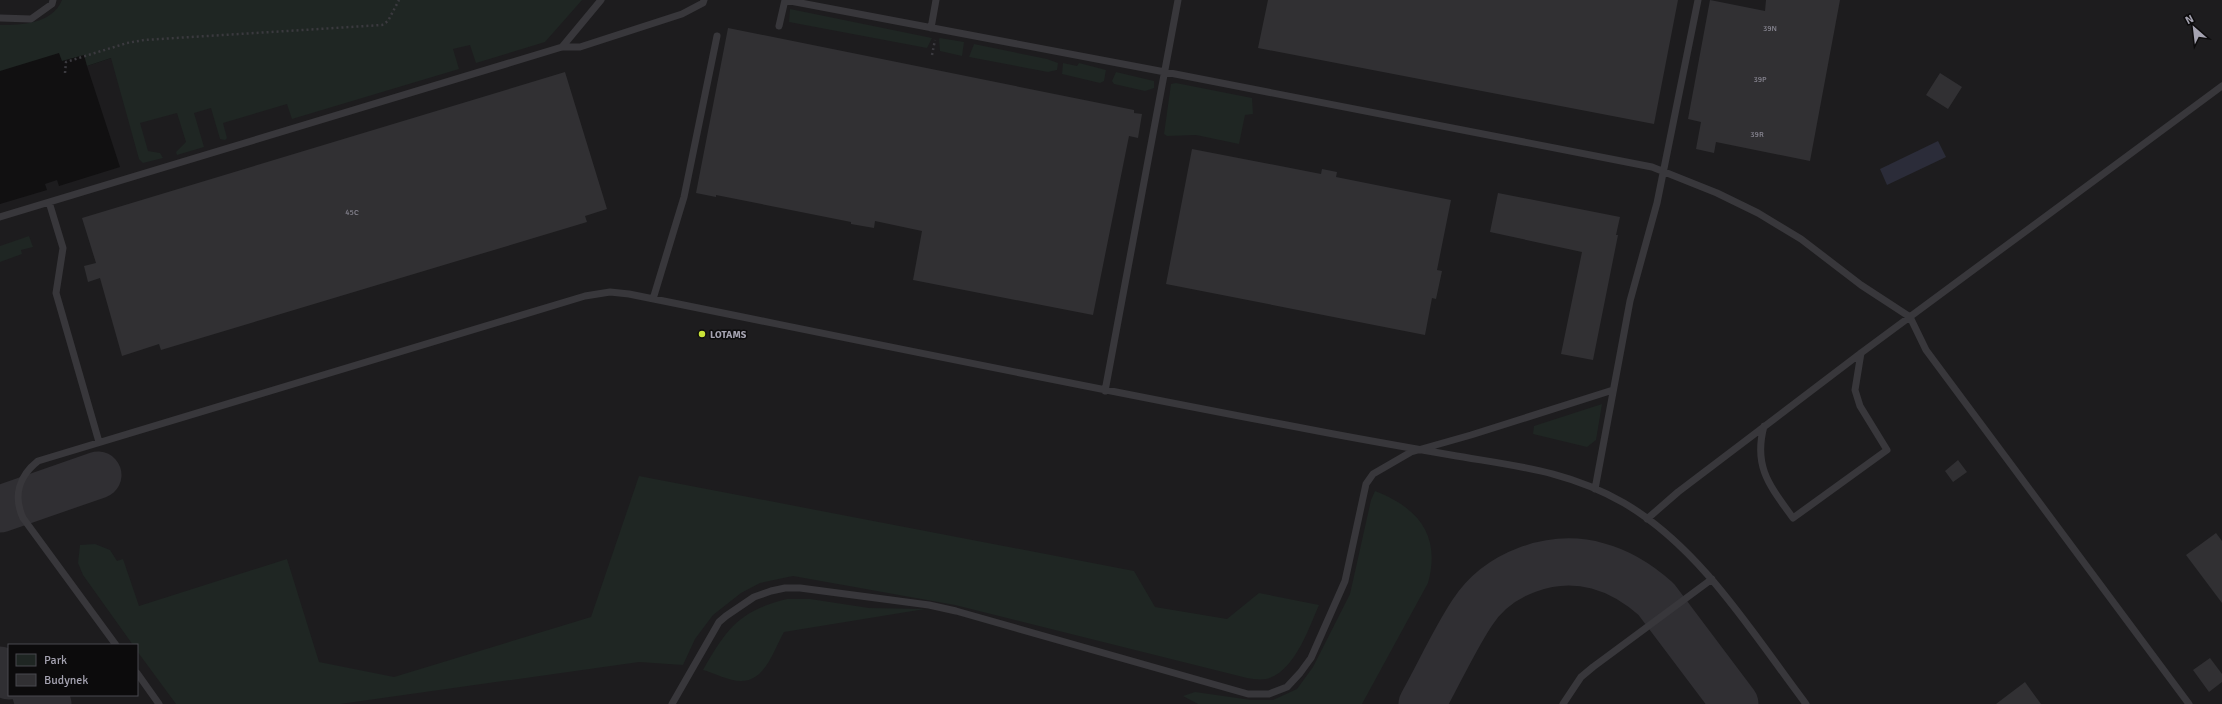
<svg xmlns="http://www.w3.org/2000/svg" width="2222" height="704" viewBox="0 0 2222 704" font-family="Signika,sans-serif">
  <rect width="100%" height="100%" fill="#111011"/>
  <!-- built -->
  <path fill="#1d1c1e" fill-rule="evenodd" d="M0,0h103v8l-103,24z
    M413,0h1809v704h-2222v-500l47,-14 -2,-6 12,-4 2,6 61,-19 -33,-101 24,-8zM9,645h128v50h-128z"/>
  <!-- green -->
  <path fill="#1f2623" d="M62,0h520l-37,42 -69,21 -6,-18 -17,4 6,20 -167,50 -5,-15 -64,19 4,15 -2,2 -5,-1 -9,-31 -17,5 10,34 -27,8 -1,-3 10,-10 -9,-29 -37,10 8,28 12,2 3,5 -20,5 -4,-4 -28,-101 -24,8 -3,-11 -22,6 -3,-8 -59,18v-46c22,0 52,-1 62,-25z
    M790,9l142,29 -5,10 -138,-26z
    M940,38l24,4 -2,14 -22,-5 -1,-12z
    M974,44l73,15 11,4 -1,7 -9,2 -79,-15z
    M1063,63l14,3 2,-3 27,7 -2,11 -4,2 -38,-9z
    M1116,72l38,9v7l-9,3 -31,-7 -2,-3z
    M1176,83l76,15 1,16 -8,1 -6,29 -43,-9 -29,1 -3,-2 7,-50z
    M29,236l4,11 -12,3 1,4 -22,8v-16z
    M1602,404l-6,36 -9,7 -54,-13 1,-8z
    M639,476l495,95 21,36 72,12 32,-26 60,12c-10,23 -25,68 -53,74 -6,1 -13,0 -19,-1l-292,-73 -162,-29 -33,7 -19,10 -28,22 -18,24 -12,26 -44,-3 -299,42h-164l-39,-53v-6h-4l-50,-70 -5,-12 2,-18 15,-1 15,6 7,11 6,-2 16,47 148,-47 32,103 75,15 197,-60z
    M1375,491c44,17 66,45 53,92l-66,121h-164l-15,-8 12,-4 56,8h22l24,-11 16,-22 37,-73 21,-94z
    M787,599h23l59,9 56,1 -141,23c-10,17 -18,49 -43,49 -12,0 -27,-8 -38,-11 24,-42 36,-59 84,-71z"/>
  <!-- water -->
  <path fill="#2b2c39" d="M1938,141l8,16 -59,28 -7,-16z"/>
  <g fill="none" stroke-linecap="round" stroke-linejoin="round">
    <!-- taxiway -->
    <path stroke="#302f33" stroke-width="47" d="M0,509l98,-34
      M0,670l9,6
      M36,695l12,9
      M1422,704c17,-30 31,-62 50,-91 26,-40 80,-60 126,-47 23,6 41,18 58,33l79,105"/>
  </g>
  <!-- building -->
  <path fill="#313033" d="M1268,0h410l-24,124 -396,-76z
    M1710,0l55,11 1,-11h74l-30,161 -94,-19 -2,11 -18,-4 5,-27 -13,-3z
    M728,28l406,82v3l8,1 -4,24 -9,-2 -36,179 -180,-35 9,-49 -47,-10 -1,7 -23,-4v-2l-135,-27v2l-20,-4z
    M565,72l42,137 -22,7 2,6 -426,128 -2,-6 -37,12 -22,-78 -12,4 -4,-16 12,-3 -14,-45z
    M1940,73l22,14 -14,22 -22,-14z
    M1192,149l129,25 1,-5 15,3 -1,5 115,23 -14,70 5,1 -6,28 -4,-1 -7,37 -259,-51z
    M1498,193l122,24 -4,18h2l-25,125 -32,-6 21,-102 -92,-20z
    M1958,460l9,12 -14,10 -8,-11z
    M2216,533l6,8v62l-36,-48z
    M2210,658l12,16v8l-13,10 -16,-22z
    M2025,682l16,22h-45z"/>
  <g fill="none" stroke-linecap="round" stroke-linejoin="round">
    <!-- path -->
    <path stroke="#3b3a3f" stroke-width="2.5" stroke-dasharray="2 3" stroke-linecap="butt" d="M932,55l3,-15
      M65,73l1,-11 61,-19 17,-3 238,-15 6,-4 11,-21"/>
    <!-- lane -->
    <path stroke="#38373b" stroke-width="7" d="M785,0l380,72 487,95 65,26 41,20 43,26 60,46 49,32 16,33 263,354
      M0,18l31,1 21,-15 1,-4
      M779,26l6,-26
      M931,28l5,-28
      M562,47l39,-47
      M49,202l14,46 -7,45 43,149
      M0,217l562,-170h18l102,-33 21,-11 1,-3
      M653,299l31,-102 33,-161
      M1105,391l73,-391
      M1764,426c-11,41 6,60 29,92l94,-68 -27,-44 -5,-16 6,-37
      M1595,489l35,-188 27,-98 41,-203
      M1647,519l31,-27 183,-139 361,-267
      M116,645l-93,-127c-10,-22 -4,-42 15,-57l547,-165 25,-4 19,2c223,45 445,91 668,133 51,10 102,19 154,28 63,11 116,15 173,48 77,45 129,131 182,201
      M137,673l22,31
      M672,704l47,-82 7,-6 28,-19 17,-6 14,-3h15l129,17 27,6 292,83h21l18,-7 13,-14 11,-15 34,-77 21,-97 7,-10 38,-22 60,-17 142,-45
      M1563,704l18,-27 12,-10 119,-88"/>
  </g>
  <!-- markers -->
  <circle fill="#c9e238" stroke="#0c0b0c" stroke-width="1.5" cx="702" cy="334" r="4"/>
  <g text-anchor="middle" stroke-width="3" stroke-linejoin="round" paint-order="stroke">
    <!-- number labels -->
    <g font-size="8" fill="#888692">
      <text x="1770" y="31">39N</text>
      <text x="1760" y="82">39P</text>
      <text x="1757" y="137">39R</text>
      <text x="352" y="215">45C</text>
    </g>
    <!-- poi labels -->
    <g font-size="10" font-weight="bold" fill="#a5a3b1" stroke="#0c0b0c" text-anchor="start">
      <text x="710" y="338">LOTAMS</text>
    </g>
  </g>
  <!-- legend -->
  <rect x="8" y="644" width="130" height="52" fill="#0c0b0c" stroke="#49484e"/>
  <rect x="16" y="654" width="20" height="12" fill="#1f2623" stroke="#49484e"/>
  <text x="44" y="664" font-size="12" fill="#a5a3b1">Park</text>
  <rect x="16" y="674" width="20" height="12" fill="#313033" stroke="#49484e"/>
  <text x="44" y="684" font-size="12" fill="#a5a3b1">Budynek</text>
  <!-- north arrow -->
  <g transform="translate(2194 28) rotate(332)" stroke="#0c0b0c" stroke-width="3" paint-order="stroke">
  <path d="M0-3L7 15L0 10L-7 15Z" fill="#a5a3b1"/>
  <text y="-6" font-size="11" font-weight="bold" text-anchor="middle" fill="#a5a3b1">N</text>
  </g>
</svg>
